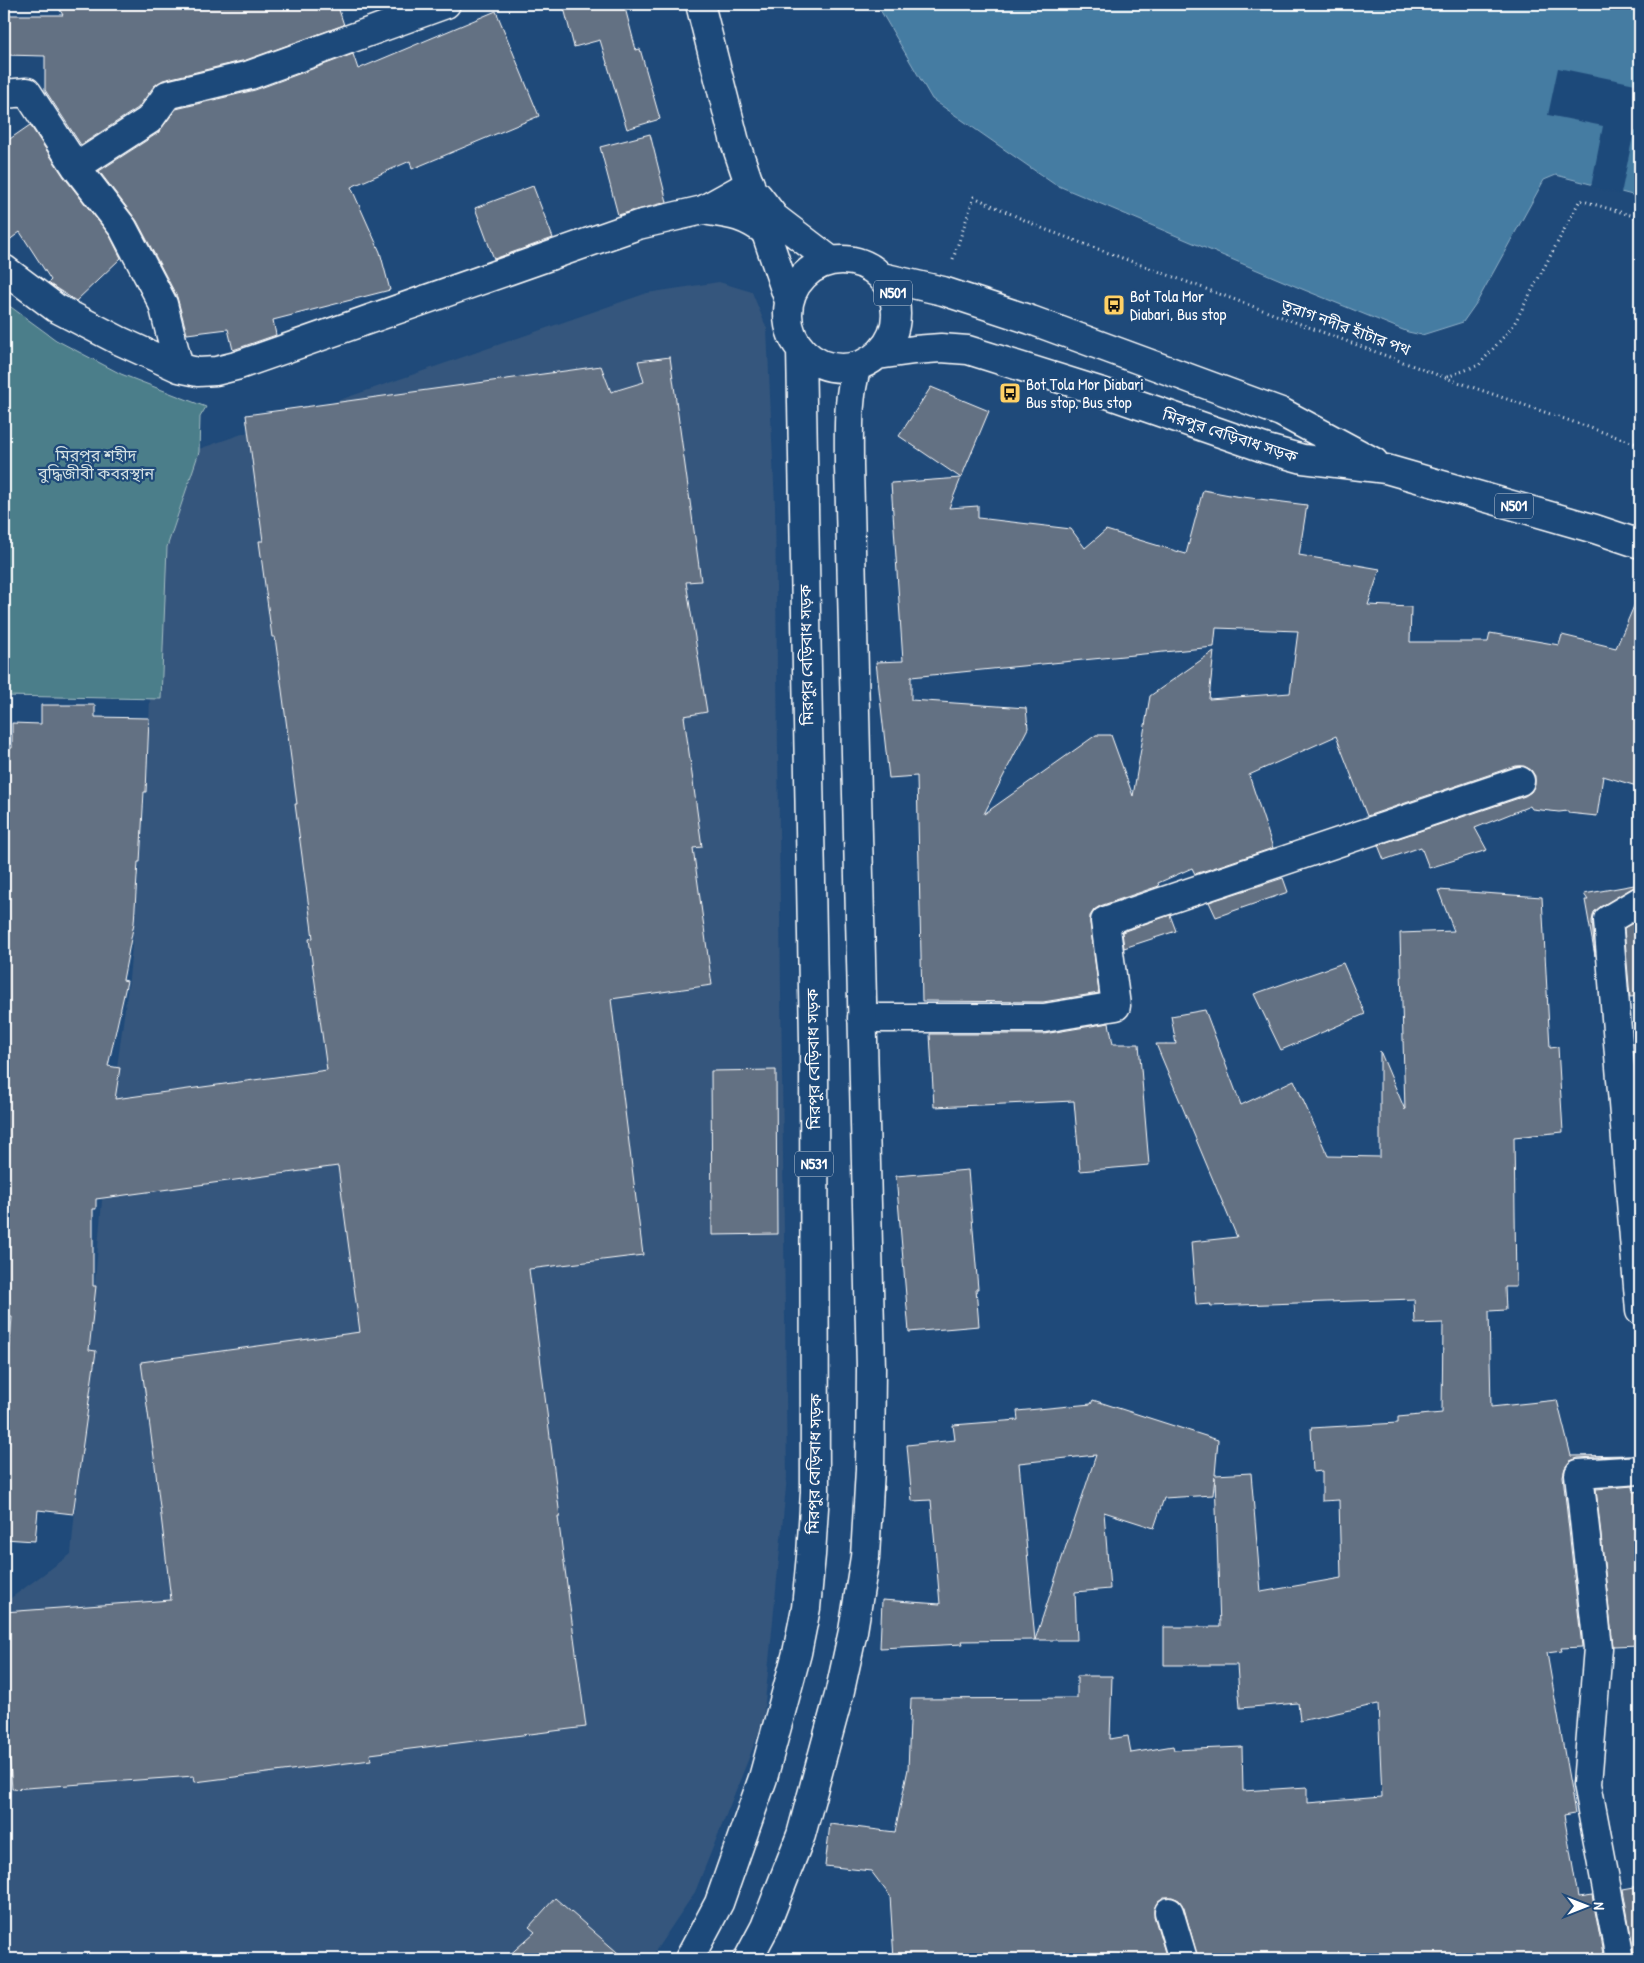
<svg xmlns="http://www.w3.org/2000/svg" width="1644" height="1963" viewBox="0 0 1644 1963" font-family="'Patrick Hand','Noto Sans Bengali',sans-serif">
  <rect width="100%" height="100%" fill="#1f4a7a"/>
  <filter id="ink" filterUnits="userSpaceOnUse"><feTurbulence type="fractalNoise" baseFrequency=".02" numOctaves="2"/><feDisplacementMap in="SourceGraphic" scale="10" xChannelSelector="R" yChannelSelector="G"/><feConvolveMatrix kernelMatrix="1 2 1 2 8 2 1 2 1" color-interpolation-filters="sRGB"/></filter>
  <g filter="url(#ink)">
    <!-- built -->
    <path fill="#34567d" d="M719,282l33,10 15,37 8,176 12,972 -24,246 -68,169 -45,67h-646v-356l67,-49 37,-421 21,-154 19,-214 5,-178 32,-92 1,-36 10,-9 451,-157z"/>
    <!-- green -->
    <path fill="#4c7e8a" stroke="#a6bec4" d="M4,302l52,38 65,34 85,33 -6,10 -1,35 -32,95 -6,152 -157,-3z"/>
    <!-- water -->
    <path fill="#457ba2" stroke="#8fb0c7" d="M879,4h761v193l-84,-22 -12,5 -67,122 -14,20 -41,13 -14,-3 -106,-43 -248,-105 -122,-85 -53,-91z"/>
    <!-- pier -->
    <path fill="#1f4a7a" d="M1558,68l82,17v47l-6,-1 -13,63 -30,-7 12,-61 -55,-11z"/>
    <!-- building -->
    <path fill="#647183" stroke="#fff" fill-rule="evenodd" d="M56,4h281l7,21 -98,35 -83,20 -9,6 -16,22 -57,37 -36,-55v-34l-41,-1v-40h59z
      M563,4h61l12,46 4,-1 20,70 -33,10 -27,-89 -26,7z
      M496,11l43,105 -127,53 -2,-8 -59,26 29,65 10,38 -117,30 3,15 -43,15 -5,-21 -41,5 -10,-37 -40,-76 -38,-50 59,-38 18,-24 79,-19 98,-36 5,15z
      M30,125l34,52 46,59 11,22 -45,43 -28,-18 3,-3 -31,-48 -16,12v-101z
      M650,134l17,68 -49,13 -18,-68z
      M533,186l20,52 -59,21 -19,-51z
      M670,357l31,224 -15,1 21,130 -23,4 18,131 -9,1 19,137 -101,14 32,256 -114,14 31,248h-2l28,210 -216,27 1,6 -176,22 -1,-6 -182,13 -8,-103v-74l167,-12 -17,-143 -13,-95 219,-30 -22,-166 -242,33v10h-3v77h3l-7,64 7,1 -23,163 -35,-4 -3,31 -31,-2v-158h3l5,-64h-8v-569h8v-25l29,1v-19h54v12l54,1 -3,74h-2l-4,70h-2l-4,61 -11,57 4,1 -19,85 12,2 -5,31 212,-29 -18,-131 4,-1 -18,-134h2l-22,-167h-3l-13,-96h4l-17,-126 355,-49 10,26 33,-10 -6,-21z
      M931,387l58,24 -28,67 -62,-42z
      M961,478l-12,30 29,-2v12l93,11 14,19 21,-18 80,24 17,-64 32,6 72,9 -8,50 81,14 -12,36 43,2 -1,35h78l2,-9 69,12 3,-10 54,13 24,-56v195l-37,-11 -6,40 -29,-3v-2l-9,1 -27,-3 -2,-3 -55,22 12,22 -58,18 -8,-21 -37,13 -6,-15 147,-49 6,-4 4,-7v-9l-4,-6 -7,-4h-9l-148,50 -31,-80 -87,39 24,73 -78,26 -3,-6 -34,15 1,3 -59,20 -6,4 -4,6v7l9,70 -56,9 -121,-1 -5,-225 -28,2 -13,-116 27,-1 -12,-178zM1216,628l82,3 -8,62 -81,6 5,-48 -64,45 -17,100 -22,-61h-15l-112,79 44,-86 -2,-20 -115,-8v-23l303,-30z
      M1283,878l5,14 -72,25 -7,-15z
      M1640,884v1l-8,3 -32,19 -6,5 -2,9 3,35 -10,-56h3l-4,-6z
      M1438,890l104,7 8,151 8,-1 5,85 -49,5 2,150h-11l1,23 -17,1 2,96 66,-7 14,56 61,-1 -54,3 -8,3 -5,7 -2,8 19,171 -21,1 1,3 -15,2 28,160 -11,2 14,82 14,-2 12,64h-406l-14,-51 -5,-8 -7,-3h-8l-6,4 -4,8v7l13,43h-273l-4,-63 -19,-25 -46,-5 5,-42 65,8 13,-63 3,-70 166,-1v-22h35l-2,63 18,-3 3,17 42,-7 1,4 68,-3 1,44 64,-4v16l75,-6 -4,-93 -78,17 -2,-18 -58,5 -3,-43h-73v-38h56l-5,-150 -2,18 -49,3 -10,30 -50,-16 6,77 -35,3 2,48h-42l61,-185 -77,8 16,177 -73,1 1,3 -83,4 2,-48 58,4 -9,-104 -19,1 -5,-56 48,-5 -2,-15 65,-5 -1,-9 74,-7 2,-4 125,40 -3,35 36,-2 10,119 80,-14 -2,-78 -17,1v-30l-9,1 -2,-44 87,-5v-6l44,-4 1,-90 -28,1 -1,-25 -204,7 1,-2 -15,1 -5,-63 46,-5 -81,-193h20l-5,-28 34,-6 36,95 53,-25 34,76 52,1v-106l25,59 -5,-177 54,-2z
      M1170,915l6,16 -52,17 -2,-16z
      M1640,919v77l-10,1 -6,-69z
      M1343,963l22,51 -84,36 -27,-56z
      M1109,1023l4,21h26l10,121 -69,6 -6,-70 -140,6 -4,-73h114z
      M776,1070l1,164 -65,1 -1,-164z
      M968,1170l10,119h-2l3,37 -70,6 -13,-156z
      M1633,1486v6l7,-1v154l-27,1 -17,-157z
      M1640,1886v73h-5l-12,-70z
      M555,1898l70,61h-120l30,-27 -6,-5z"/>
    <g fill="none" stroke-linecap="round" stroke-linejoin="round">
      <!-- minor casing -->
      <g stroke="#fff" stroke-width="31">
        <path id="minor" d="M4,94l23,-2 49,75
          M703,210c27,4 41,5 63,22
          M4,269l52,39 62,32 61,28 19,4 18,-1 20,-5 402,-141 65,-15 47,-26
          M179,368l-16,-64 -40,-76 -47,-61 73,-47 18,-25 83,-20 196,-71
          M1640,901l-32,19 32,391
          M862,1018h182l72,-12 -11,-85 415,-140
          M1169,1912l14,47
          M1620,1959l-33,-175 11,-136 -19,-174 61,-4"/>
      </g>
      <!-- highway casing -->
      <g stroke="#fff" stroke-width="31">
        <path id="highway" d="M700,4l35,138 54,159
          M758,196l17,22 55,42
          M788 314a54 54 0 1 1 108 0a54 54 0 1 1-108 0Z
          M882,277l61,14 88,29 250,92 93,50
          M878,355l36,-5 27,-2 27,2 131,41 168,58 36,10 83,10 209,60 45,15
          M689,1959l30,-56 44,-125 34,-125 9,-45 5,-53 4,-63 -1,-451 -13,-692
          M748,1959l17,-32 36,-92 38,-140 14,-64 12,-74 5,-88 1,-100 -22,-903c0,-34 -2,-67 8,-100"/>
      </g>
      <!-- path -->
      <path stroke="#fff" stroke-width="3" stroke-dasharray="1 4" stroke-linecap="butt" d="M953,259l21,-62 70,32 402,149 194,67
        M1447,377l32,-12 34,-39 67,-126 60,18"/>
      <!-- minor -->
      <use href="#minor" stroke="#1f4a7a" stroke-width="28"/>
      <!-- highway -->
      <use href="#highway" stroke="#1f4a7a" stroke-width="28"/>
    </g>
  </g>
  <!-- icons -->
  <defs>
    <g id="bus-square" transform="scale(1.125)"><rect x="-9" y="-9" width="18" height="18" rx="4" fill="#ffd166" stroke="#1f4a7a"/><path d="M-5-6H5V4H4V6H2V4H-2V6H-4V4H-5ZM-3.5-4V0h7V-4ZM-3.5 1.2v1.5H-2V1.2ZM2 1.2v1.5H3.5V1.2Z" fill="#111"/></g>
  </defs>
  <g fill-rule="evenodd">
    <use href="#bus-square" x="1114" y="305"/>
    <use href="#bus-square" x="1010" y="393"/>
  </g>
  <g text-anchor="middle" stroke-width="4.5" stroke-linejoin="round" paint-order="stroke">
    <!-- shield labels -->
    <g fill="#1f4a7a" stroke="#bcc9d7" stroke-width="1">
      <rect x="874" y="280.5" width="38" height="25" rx="4"/>
      <rect x="1495" y="493.5" width="38" height="25" rx="4"/>
      <rect x="795" y="1151.5" width="38" height="25" rx="4"/>
    </g>
    <g font-size="15" font-weight="bold" fill="#fff">
      <text x="893" y="298">N501</text>
      <text x="1514" y="511">N501</text>
      <text x="814" y="1169">N531</text>
    </g>
    <!-- poi labels -->
    <g font-size="16" fill="#fff" stroke="#1f4a7a" text-anchor="start">
      <text x="1130" y="302">Bot Tola Mor<tspan x="1130" dy="18">Diabari, Bus stop</tspan></text>
      <text x="1026" y="390">Bot Tola Mor Diabari<tspan x="1026" dy="18">Bus stop, Bus stop</tspan></text>
    </g>
    <!-- street labels -->
    <g font-size="16" fill="#fff" stroke="#1f4a7a">
      <text transform="translate(1346 327) rotate(20)" y="6">তুরাগ নদীর হাঁটার পথ</text>
      <text transform="translate(1230 435) rotate(18)" y="6">মিরপুর বেড়িবাধ সড়ক</text>
      <text transform="translate(806 655) rotate(-91)" y="6">মিরপুর বেড়িবাধ সড়ক</text>
      <text transform="translate(813 1059) rotate(-91)" y="6">মিরপুর বেড়িবাধ সড়ক</text>
      <text transform="translate(814 1464) rotate(-89)" y="6">মিরপুর বেড়িবাধ সড়ক</text>
    </g>
    <!-- park labels -->
    <g font-size="16" fill="#d2dfe2" stroke="#1f4a7a">
      <text x="96" y="461">মিরপুর শহীদ<tspan x="96" dy="18">বুদ্ধিজীবী কবরস্থান</tspan></text>
    </g>
  </g>
  <!-- margin -->
  <rect width="1644" height="1963" fill="none" stroke="#1f4a7a" stroke-width="20"/>
  <rect x="10" y="10" width="1624" height="1943" fill="none" stroke="#fff" stroke-width="2" filter="url(#ink)"/>
  <!-- north arrow -->
  <g transform="translate(1586 1906) rotate(90)" stroke="#1f4a7a" stroke-width="4" paint-order="stroke">
  <path d="M0-4L9 19L0 12L-9 19Z" fill="#ffffff"/>
  <text y="-8" font-size="14" font-weight="bold" text-anchor="middle" fill="#ffffff">N</text>
  </g>
</svg>
